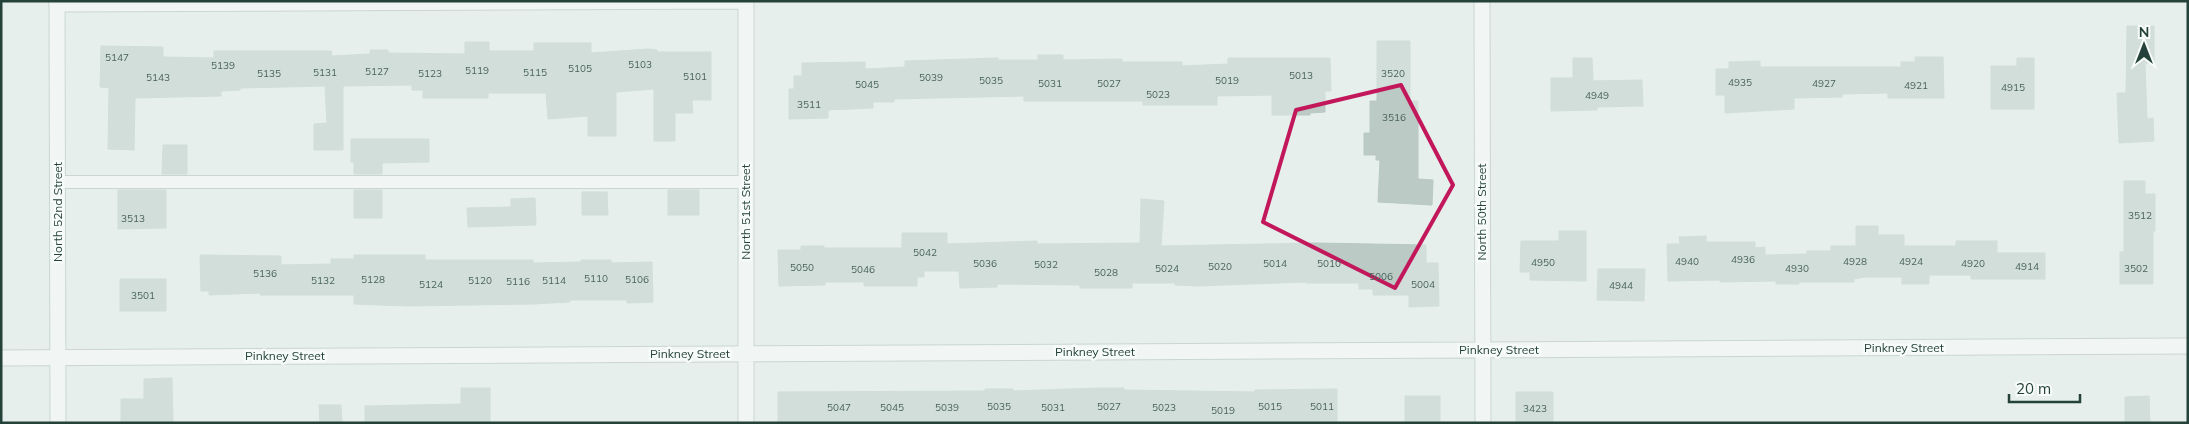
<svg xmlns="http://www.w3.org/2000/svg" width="2189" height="424" viewBox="0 0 2189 424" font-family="Mulish,sans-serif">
  <rect width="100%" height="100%" fill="#e6efeb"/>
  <!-- building -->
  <path fill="#bbcac4" stroke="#b8c9c2" d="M2127,26h27v37h-9l2,56 6,-1 1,23 -35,2 -2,-50h9z
    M1377,41h33v60h8v78l15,1 -1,25 -54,-3 2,-42h-4v-5h-12v-22h6v-32h7z
    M465,42h24v9h45v-8h57v10l57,-4 9,1v2h54v48h-19l1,13h-18v28h-21v-52l-38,3v44h-28v-20l-40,3 -2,-26h-58v5h-65v-8h-11v-5l-69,1v64h-29v-26l13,-1 -2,-37 -85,2v2l-19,1v5l-86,2 -1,52 -26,-1 1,-61 -9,-1 1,-41 62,1v10l51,1v-7h117l1,5 38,-2v-4h18v3l77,1z
    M1038,55h25v5l59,-1v3h60v4l46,-2v-6h102l1,33h-6v21l-15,1v2h-38v-20l-55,1v9h-74v-4h-119v-5l-130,3v3h-21v6l-45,2v8l-39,1v-30h5v-13h8v-13l63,-1v7l40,-2v-6l93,-3v2h40z
    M1915,57h28l1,41h-56v-5l-46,1v3l-48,1v11l-69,4v-18h-9v-26h13v-7l31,-1v6h141v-5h14z
    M1573,58h19l1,23 49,-1 1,26 -46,1v3l-46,1v-33h22z
    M2017,58h17v51h-43v-43h26z
    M351,139h78v23l-47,1v11h-28v-12h-3z
    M163,145h24v29h-25z
    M2124,181h21v13h10v37h-2v53h-33v-32h4z
    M118,190h48v38l-48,1z
    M354,190h28v28h-28z
    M668,190h31v25h-31z
    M582,192h25l1,23h-26z
    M535,198l1,27 -68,2 -1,-19 44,-1v-8z
    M1141,199l23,2 -3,45 154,-3 111,2v18h12l1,43 -30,1v-12h-36v-6h-14v-6h-53v-1l-108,4 -23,-1v-2h-43v5h-52v-3l-83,-1v3l-37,1 -1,-17h-35v6h-7v9h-53v-4h-39v3l-46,1 -1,-36h23v-4h23v2h78v-15h45v11l90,-3v3l103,-1z
    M1856,226h22v9h26v11h52v-5h41v12h48v26h-74v-4h-42v9h-27v-7h-37l-11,2v3h-55v2h-23v-3l-56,1v-2l-52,1 -1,-37h13l-1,-7 27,-1v6h49v6l10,-1v8l42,-1v-3h24v-5h25z
    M1559,231h27v50l-56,-1v-8h-10l1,-31h38z
    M200,255l81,1v9l50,-1v-5h23v-4h71v5h108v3l48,-1v-2h30v3l41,-1 1,40 -26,1v-3h-57v2l-37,2 -125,2 -54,-2v-9h-94v-2l-51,2v-4h-8z
    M1598,269h47l-1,32 -47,-1z
    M120,279h46v32h-46z
    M172,378l1,45h-52v-24h23v-20z
    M461,388h29v35h-125v-17l96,-2z
    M1097,388h27v2l131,2v-2l82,-1v34h-559v-31l207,-1v-2h28v2z
    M1516,392h37v31h-37z
    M1405,396h35v26l-35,1z
    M2149,396l1,27h-25v-26z
    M319,405h22l1,18h-22z"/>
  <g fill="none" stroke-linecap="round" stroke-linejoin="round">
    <!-- service casing -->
    <g stroke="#a8b8b2" stroke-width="14">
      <path id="service" d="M57,182h689"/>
    </g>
    <!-- minor casing -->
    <g stroke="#a8b8b2" stroke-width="17">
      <path id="minor" d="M746,1v422
        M1482,1l1,422
        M57,4l686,-3
        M1,358l2187,-12"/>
    </g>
    <!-- secondary casing -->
    <g stroke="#a4bbb3" stroke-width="17">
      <path id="secondary" d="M57,1l1,422"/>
    </g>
    <!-- service -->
    <use href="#service" stroke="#fff" stroke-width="12"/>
    <!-- minor -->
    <use href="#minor" stroke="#fff" stroke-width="15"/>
    <!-- secondary -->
    <use href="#secondary" stroke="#fff" stroke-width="15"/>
  </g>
  <!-- marked area -->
  <path d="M0 0H2189V424H0ZM1401,85l52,100 -58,103 -132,-66 33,-112z" fill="#e6efeb" fill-opacity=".55" fill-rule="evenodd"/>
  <path fill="none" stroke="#c2185b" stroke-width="4" stroke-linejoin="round" d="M1401,85l52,100 -58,103 -132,-66 33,-112z"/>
  <g text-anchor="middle" stroke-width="5" stroke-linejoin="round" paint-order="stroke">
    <!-- number labels -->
    <g font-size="10" fill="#4a645c">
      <text x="117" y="61">5147</text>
      <text x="640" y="68">5103</text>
      <text x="223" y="69">5139</text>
      <text x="580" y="72">5105</text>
      <text x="477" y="74">5119</text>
      <text x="377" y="75">5127</text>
      <text x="325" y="76">5131</text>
      <text x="535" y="76">5115</text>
      <text x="269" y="77">5135</text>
      <text x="430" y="77">5123</text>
      <text x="1393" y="77">3520</text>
      <text x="1301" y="79">5013</text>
      <text x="695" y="80">5101</text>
      <text x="158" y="81">5143</text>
      <text x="931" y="81">5039</text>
      <text x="991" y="84">5035</text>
      <text x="1227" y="84">5019</text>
      <text x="1740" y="86">4935</text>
      <text x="1050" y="87">5031</text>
      <text x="1109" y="87">5027</text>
      <text x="1824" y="87">4927</text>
      <text x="867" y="88">5045</text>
      <text x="1916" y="89">4921</text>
      <text x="2013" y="91">4915</text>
      <text x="1158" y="98">5023</text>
      <text x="1597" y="99">4949</text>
      <text x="809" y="108">3511</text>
      <text x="1394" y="121">3516</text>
      <text x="2140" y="219">3512</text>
      <text x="133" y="222">3513</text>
      <text x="925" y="256">5042</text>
      <text x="1743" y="263">4936</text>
      <text x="1687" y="265">4940</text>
      <text x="1855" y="265">4928</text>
      <text x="1911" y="265">4924</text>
      <text x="1543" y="266">4950</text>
      <text x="985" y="267">5036</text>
      <text x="1275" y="267">5014</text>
      <text x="1329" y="267">5010</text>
      <text x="1973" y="267">4920</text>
      <text x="1046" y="268">5032</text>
      <text x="1220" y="270">5020</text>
      <text x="2027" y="270">4914</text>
      <text x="802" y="271">5050</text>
      <text x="1167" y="272">5024</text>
      <text x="1797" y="272">4930</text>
      <text x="2136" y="272">3502</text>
      <text x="863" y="273">5046</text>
      <text x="1106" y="276">5028</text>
      <text x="265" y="277">5136</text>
      <text x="1381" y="280">5006</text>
      <text x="596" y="282">5110</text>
      <text x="373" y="283">5128</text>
      <text x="637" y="283">5106</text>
      <text x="323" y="284">5132</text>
      <text x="480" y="284">5120</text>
      <text x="554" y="284">5114</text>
      <text x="518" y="285">5116</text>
      <text x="431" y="288">5124</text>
      <text x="1423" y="288">5004</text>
      <text x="1621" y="289">4944</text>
      <text x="143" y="299">3501</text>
      <text x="999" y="410">5035</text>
      <text x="1109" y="410">5027</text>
      <text x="1270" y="410">5015</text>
      <text x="1322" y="410">5011</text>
      <text x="839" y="411">5047</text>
      <text x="892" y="411">5045</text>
      <text x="947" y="411">5039</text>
      <text x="1053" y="411">5031</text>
      <text x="1164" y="411">5023</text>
      <text x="1535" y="412">3423</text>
      <text x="1223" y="414">5019</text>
    </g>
    <!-- street labels -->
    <g font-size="12" fill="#24423a" stroke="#f7fbf9">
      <text transform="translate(58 212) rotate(-90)" y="4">North 52nd Street</text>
      <text transform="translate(746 212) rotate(-90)" y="4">North 51st Street</text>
      <text transform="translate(1482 212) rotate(-90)" y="4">North 50th Street</text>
      <text x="1904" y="352">Pinkney Street</text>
      <text x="1499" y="354">Pinkney Street</text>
      <text x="1095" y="356">Pinkney Street</text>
      <text x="690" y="358">Pinkney Street</text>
      <text x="285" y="360">Pinkney Street</text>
    </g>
  </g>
  <!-- border -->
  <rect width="2189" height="424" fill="none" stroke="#24423a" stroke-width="5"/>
  <!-- north arrow -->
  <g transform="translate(2144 45)" stroke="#f7fbf9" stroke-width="4" paint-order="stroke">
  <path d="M0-4L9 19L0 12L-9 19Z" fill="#24423a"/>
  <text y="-8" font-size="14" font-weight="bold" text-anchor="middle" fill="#24423a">N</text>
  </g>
  <!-- scale -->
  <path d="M2009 394v8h71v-8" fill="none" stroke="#24423a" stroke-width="2.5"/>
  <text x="2016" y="394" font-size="15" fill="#24423a" stroke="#f7fbf9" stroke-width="4" paint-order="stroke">20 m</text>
</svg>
